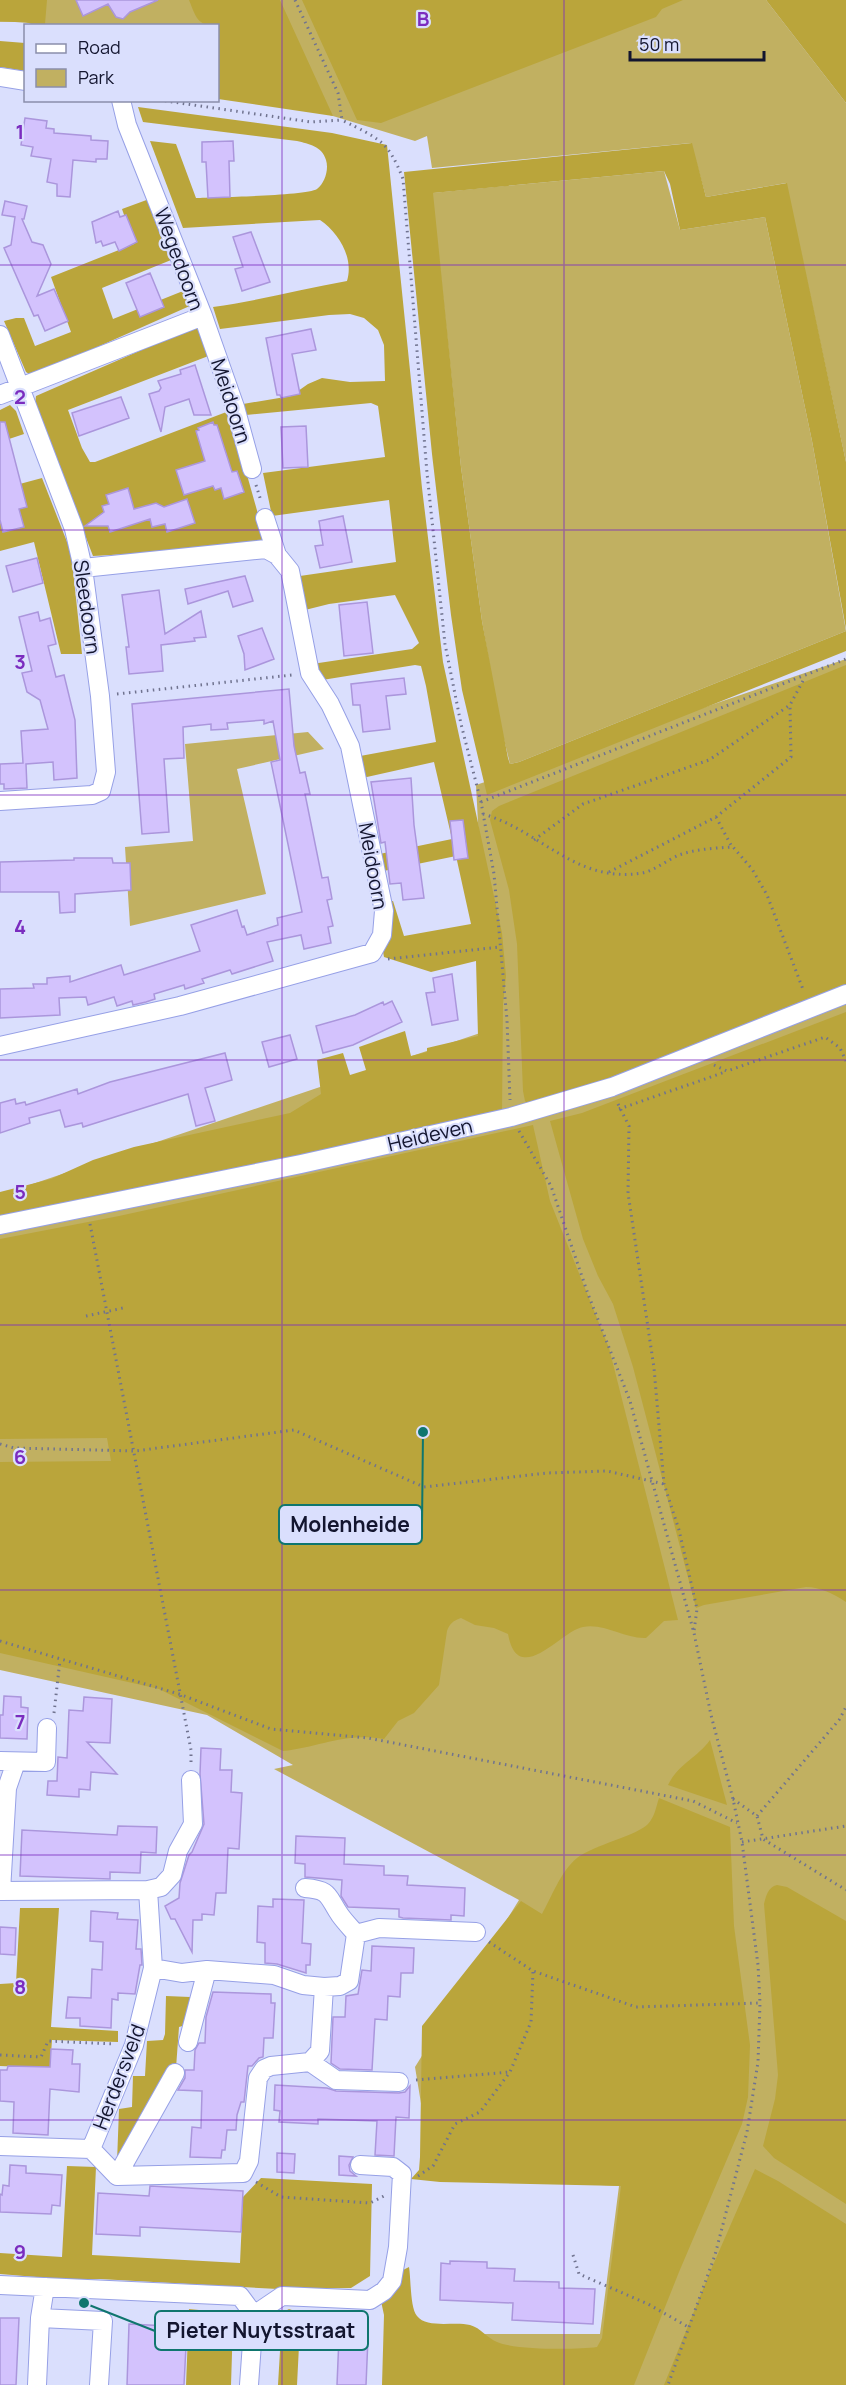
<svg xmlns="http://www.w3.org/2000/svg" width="846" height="2385" viewBox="0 0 846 2385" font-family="Manrope,sans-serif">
  <rect width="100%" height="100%" fill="#dadffd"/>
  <!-- green -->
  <path fill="#c1b061" d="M0,0h766l80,103v359l-60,-279 -80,14 -15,-54 -259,25 -5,-32 -12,5 -197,-60v-55h-182l-10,-4h-26z
    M664,171l16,59 85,-13 47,224 34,190 -327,131 -9,2 -11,-45 -17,-98 -21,-154 -29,-274z
    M846,659v1726h-452l3,-51h203l19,-148 -186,-10 -18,-109 104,-167 -245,-131 19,-4 -86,-50 -207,-45v-475l489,-165 -13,-245z
    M308,732l16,17 -87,20 29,125 -136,32 -5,-79 68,-6 -8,-97z"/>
  <!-- forest -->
  <path fill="#baa53b" d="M0,0h47l-2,24 -45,-3z
    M189,0h91l53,116 -115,-17v-73c-21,0 -22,-9 -29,-26z
    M302,0h381l-21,9 -6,8 -275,106 -24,-3z
    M766,0h80v103z
    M0,41l25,2v28l-25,-4z
    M138,107l194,26 55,12 35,343 21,174 59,271 4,43 -3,28 -1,110 -502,108v-30l51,-13 42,-19 41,-13 156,-34 31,-19 -4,-34 26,-7 7,22 16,-5 -7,-23 46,-16 6,25 16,-4v-4l51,-12 -2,-75 -45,11 -47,-15 -10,-55 19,-1 11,35 67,-12 -15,-68 -87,18 -4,-17 87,-18 -18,-77 -85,19 -5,-22 92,-17 -10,-56 -5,-20 -6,-1 -99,16 -4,-17 100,-15 7,-6 -24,-48 -66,9 -28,7 -8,-34 103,-15 -7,-62 -117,16 -9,-43 122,-16 -7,-51 -7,-3 -125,12 -3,-11 48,-8 17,-12 14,-6 28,4 35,-1 -1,-36 -6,-15 -14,-12 -14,-4 -21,1 -109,14 -7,-22c45,-6 89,-18 134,-26 7,-23 -8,-48 -27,-61l-137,8 -33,-87 26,3 20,54c19,-1 110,-2 121,-9 8,-6 12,-20 9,-29 -4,-14 -17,-16 -29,-19l-154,-19z
    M692,143l14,54 81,-14 59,279v167l-34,-188 -47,-224 -85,13 -10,-46 -6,-13 -231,22 28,274 21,154 26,137 2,6 9,-2 327,-131v20l-359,144 -25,-105 -11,-75 -19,-161 -28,-282z
    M152,198l24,60 -74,30 11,31 75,-30 4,16 -160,71 -6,-4 -22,-51 12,-3h8l11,28 36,-14 -20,-55 83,-33 -12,-35z
    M199,325l12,30 -143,55 14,38 8,14h5l134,-51 38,135 -174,10 -58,-152 1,-8z
    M10,405l6,6 8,23 -24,8v-32z
    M0,451l16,34 26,-7 29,74 11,102h-21l-27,-112 -34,9z
    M846,665v323l-314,120 -7,-7 -2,-10 -6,-147 -8,-54 -19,-70 2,-9 7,-5z
    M846,1012v590c-12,-8 -26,-15 -40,-15l-102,18 -8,3 -63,-241 -20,-63 -15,-28 -15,-37 -33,-118 32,-8z
    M533,1125l17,76 59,147 69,272 -14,1 -18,17c-22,1 -41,-15 -63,-11 -21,3 -65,62 -75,7l-14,-6 -19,-3 -14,-7c-8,3 -11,5 -14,13l-8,54 -25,28 -16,8 -14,18c-39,-7 -64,8 -101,12l-124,-62 -159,-36v-191l111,-1 -4,-23 -107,1v-200l119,-23z
    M710,1740l17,65 -59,-20c11,-22 28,-26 42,-45z
    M659,1798l71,29 4,99 16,119 -2,52 -6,27 -63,148 -45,113h-252l2,-70 -3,-14 18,-29 10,-5c2,11 1,41 8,49 10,13 38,5 53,9 11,3 17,13 27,17 18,8 79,8 100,5l5,-9 19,-152 -181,-4 -29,-3 8,-9 1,-13 2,-131 99,-125 21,13c10,-18 19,-43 35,-56 17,-13 61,-23 71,-34 7,-8 8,-17 11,-26z
    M777,1885l10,2 59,34v283l-72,-46 -11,-12 12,-47 3,-24 -14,-171c2,-8 4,-17 13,-19z
    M20,1908h39l-8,119 67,4v11l-66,-2 -2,28 -50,-2v-82l16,-1z
    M166,1996l24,1 -1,27 -10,3 -3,41 -59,94 2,-53 13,-2 1,-31h12l2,-35 16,-1 2,-6z
    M67,2166l29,1 -4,88 148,8 3,-66 18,-19 111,6 -2,92 -19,12 -73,1 -178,-10 -27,1 -73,-6v-21l62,4z
    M755,2169l23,12 68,43v161h-182l46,-113z
    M189,2309l30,3 13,4 1,6 -2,63h-45z
    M289,2309l15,5 3,11 -7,1 -3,59h-19l3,-51h-13l-2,-8 8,-9z"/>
  <!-- building -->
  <path fill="#d3c2fd" stroke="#ab96dc" stroke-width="1.5" d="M76,0h82l-28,12 -7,7 -7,-2 -8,-13 -25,12z
    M25,118l22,3 -1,7 8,1v4l37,3v4l17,1 -1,18h-11v3l-23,-2 -3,37 -13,-1v-12l-10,-2 4,-23 -20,-3 2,-9 -12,-2z
    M233,141l1,20h-5l1,36 -22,1 -2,-36h-4v-20z
    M5,201l22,5 -3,13h-2l10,23 11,3 8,19 -14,32 17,-7 14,32 -23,10 -7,-16 -4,1 -30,-68 7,-3 4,-28 -13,-2z
    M118,211l2,6 6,-2 11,27 -18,9 -4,-9 -12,4 -2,-5 -5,2 -4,-21z
    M251,232l19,50 -28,9 -7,-22 8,-2 -10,-30z
    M150,273l14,34 -24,10 -14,-34z
    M311,329l5,21 -24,4 8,40 -19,4 -1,-3h-3l-11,-57z
    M195,365l16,50h-17l-5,-16 -24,8 -4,25 -12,-38 10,-3 2,-3 -3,-7 23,-7 -1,-4z
    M121,397l8,21 -50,18 -7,-23z
    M0,422h5l22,85 -8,2 5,18 -21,5 -3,-12z
    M213,422l1,3h3l15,47 5,-1 7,21 -20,7 -3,-11 -6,2 -2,-4 -29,9 -8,-25 29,-9 -9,-30 3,-1 -1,-2z
    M306,426l2,41 -25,1 -2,-41z
    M128,488l6,21 22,-6 8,4 23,-8 8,24 -28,9 -2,-8 -13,3 -2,-8 -40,13 -2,-6h-23l19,-14 -2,-6 7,-2 -3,-9z
    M343,516l9,46 -32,6 -5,-22 8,-1 -4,-24z
    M37,558l6,25 -30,9 -7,-26z
    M245,576l8,25 -20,6 -5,-16 -40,13 -3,-15z
    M159,590l6,44 36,-23 5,26 -12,1 1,3 -34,4 2,26 -34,3 -3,-27h3l-7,-52z
    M367,602l6,51 -29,3 -5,-51z
    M38,612l2,9 10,-3 6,26 -8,2 8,31 8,-2 11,45 2,58 -23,2 -1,-18 -27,2 1,24 -23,1v-5h-4v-20l23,-1 -2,-32 27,-2 -8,-29 -13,-8 -5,-19 10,-2 -13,-54z
    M262,628l12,31 -29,11 -1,-16 -6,-18z
    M404,678l2,16 -20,2 4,33 -27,3 -3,-27h-7l-2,-21z
    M289,689l5,57 6,27 5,-1 5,22h-5l17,84 6,-1 4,22 -5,1 6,26 -5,1 3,16 -27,6 -3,-14 -34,7 6,19 -41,13 -2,-4 -28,9 2,4 -19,6 -1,-4 -30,9 1,5 -9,3 -13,3 -1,-4 -15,5 -3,-9 -26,8 -2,-8 -27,1 1,17 -60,3v-29l34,-1 -1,-4h14v-6l23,-2v6l51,-17 3,10 76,-24 -9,-26 46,-15 5,17 2,-1 3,9 31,-10 -1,-7 25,-6 -31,-150 9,-2 -7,-39 -9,3v-4l-37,3 1,6 -17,1v-6l-28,3 1,31 -20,1 5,73 -27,2 -10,-130z
    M411,778l3,47 10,73 -21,2 -2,-17 -11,1 -5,-42 -4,1 -10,-61z
    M463,820l5,38 -14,2 -4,-39z
    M74,858h38l1,5h17l1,27 -56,4v18l-15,1 -1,-21h-59v-30l74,-2z
    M452,974l6,46 -26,5 -6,-32 9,-1 -2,-14z
    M392,1001l10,21 -49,23 -30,8 -7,-27 39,-11 28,-13 1,3z
    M290,1035l7,24 -28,8 -7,-25z
    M225,1053l7,27 -27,8 10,33 -19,5 -8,-32 -105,33 -1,-4 -17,4 -5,-17 -31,8 1,5 -30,10v-30l15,-4 1,5 9,-2 1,3 51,-16 1,5 32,-12z
    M4,1696l17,1v10l7,1 -1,31 -27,-1v-23h3z
    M84,1697l28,2 -2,44 -23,-1 30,32 -26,-2 -1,18 -11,-1v8l-32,-2 1,-14h9l1,-24 9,1 2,-48 14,1z
    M201,1748l20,1 -1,21h12l-1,22 11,1 -3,56 -11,-1 -2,45h-10l-2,22 -12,-1v6h-9l-1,32 -17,-33h-4l-6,-13 14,-8 1,-15 9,-28 3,-3 12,-28 -4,-50z
    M118,1826l39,1 -1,26 -15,-1 -1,21 -30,-1v7l-90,-3 2,-46 95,5z
    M296,1836l49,2 -1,26 40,2v9l24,1 -1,9 58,3 -1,28 -13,-1v5l-48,-2 -4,-1v-8l-51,-2 -7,-11 1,-16 -37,-3v-13l-10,-1z
    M273,1899l31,1 -2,43 9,1 -1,21h-4v8l-29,-9 -12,-1v-20l-8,-1 1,-36 15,1z
    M91,1911l27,2 -1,6 21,1 -2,29h5l1,16h-2l-5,29 -17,-1v7l-6,-1 -1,29 -31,-2v-8h-14l2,-21 23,1 1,-29 10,1 1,-28 -13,-1z
    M0,1927l16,1 -1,27 -15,-1z
    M372,1946l42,2 -1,25h-12l-1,24 -12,-1 -1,24 -12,-1 -3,51 -32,-1 -9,-6 2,-46h12l1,-21 12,-2 4,-24 9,1z
    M213,1992l58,2v9h4l-2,35h-9l-1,19 -4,1 -7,8h-4l-4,36h-3l-4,13 -1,15h-9l-2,20h-3l-1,8 -31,-1 2,-30 9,1 1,-37 -24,-1 7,-12v-8h9l1,-20 4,-7h6l1,-26z
    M51,2049l22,1 -1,14h8l-1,28 -29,-3 -2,46 -35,-2 1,-31 -14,-1v-31h7l1,-4 42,1z
    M275,2085l52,3 9,3 63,2 6,-1 5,-6 -1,32 -13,-1 -2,39 -19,-1 2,-34 -59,-2v5l-39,-2 1,-11 -6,-1z
    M277,2153l18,1 -1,19 -17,-1z
    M339,2156l14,1 -4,8 1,6 6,5 -17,-1z
    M10,2165l16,1v7l36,2 -2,31 -8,-1 -1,9 -51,-2v-18l2,1 1,-10 6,1z
    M150,2186l93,5 -2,41 -101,-5v9l-44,-2 2,-41 51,3z
    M450,2261l37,1v6l28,1 -1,12 45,1v6l36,1 -2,35 -81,-4 1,-17 -73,-3 1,-37 9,1z
    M0,2318h19l-3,67h-16z
    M129,2324l58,3 -3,58h-57z
    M339,2337l29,1 -2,47h-29z"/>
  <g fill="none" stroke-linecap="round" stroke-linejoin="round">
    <!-- minor casing -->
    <g stroke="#96a0e6" stroke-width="20">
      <path id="minor" d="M0,77l26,4
        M203,316l32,91 17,62
        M0,335l74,194 9,39 17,128 6,76 -5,19 -9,4 -92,6
        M0,395l203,-79 -76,-191 -6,-25
        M265,518l12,37
        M0,1046l180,-40 192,-53 10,-18 2,-24 -34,-165 -20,-42 -20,-31 -20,-102 -13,-16 -11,-6 -183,19
        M0,1225l301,-61 210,-47 101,-30 234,-93
        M0,1761l46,1 1,-34
        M0,1891l148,-1 13,-3 11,-12 6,-24 15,-27 -2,-44
        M1,1891l6,-103 9,-26
        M356,1934l23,-6 97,4
        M153,1968l29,5 25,-3 67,5 29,10 21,2 16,-1 9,-5 7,-47c-5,-6 -11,-12 -16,-19 -13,-19 -9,-25 -35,-27
        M188,2042l19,-72
        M310,2062l26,18 63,2
        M0,2146l91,3 26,27 126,-3 6,-12 9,-83 6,-9 7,-3 39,-4 10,-11 4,-64
        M91,2149l43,-104 19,-77 -5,-78
        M117,2176l58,-103
        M0,2285l240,11 14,19
        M254,2315l28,-19 88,4 14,-9 8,-10 6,-34 4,-73 -9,-7 -33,-2
        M40,2318l63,3 -4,64
        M37,2385l3,-67 5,-31
        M249,2385l5,-70"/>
    </g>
    <!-- path -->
    <path stroke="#70738f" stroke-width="3" stroke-dasharray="1.5 4.5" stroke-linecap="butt" d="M295,0l43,93 4,27c37,19 46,20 61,59l24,294 18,171 16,80 20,78 13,72 13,146 3,80
      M159,100l152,22 31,-2
      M256,485l5,16
      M117,694l175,-19
      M481,802l365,-143
      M483,814c57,16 93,70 159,59 12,-2 25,-13 37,-18 17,-6 36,-7 54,-8l19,22 15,26 37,97
      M716,817l16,30
      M534,840l49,-36 126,-44 81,-55 15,-28
      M609,872l107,-55 75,-60 -1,-52
      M388,959l112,-12
      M714,1065l13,6 98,-34 15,11 6,13
      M618,1104l11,22 -1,67 26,175 10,116 15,46 18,79 -3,22
      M619,1109l106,-37
      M519,1131l32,55 37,108 42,107 64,232 17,82 22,84 9,43 16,123 2,38 -2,59 -11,70 -32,123 -47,130
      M90,1224l101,526v13
      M86,1316l37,-8
      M0,1444l14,4 121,3 159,-21 130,57 123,-14 60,-2 57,13
      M0,1641l179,53 92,35 97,9 325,63 44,22
      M54,1713l6,-53
      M733,1799l24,17 6,23 83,51
      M757,1816l82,-96 7,-13
      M742,1842l104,-16
      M489,1942l44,29 103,36 124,-4
      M0,2055l41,2 7,-16 66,3
      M416,2080l94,-8
      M418,2176l15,-10 22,-42 25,-12 30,-40 21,-50 2,-51
      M256,2182l25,15 89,6 14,-7
      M573,2255l6,19 69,30 42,24"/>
    <!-- minor -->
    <use href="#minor" stroke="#fff" stroke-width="18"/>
  </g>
  <!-- grid -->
  <path fill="none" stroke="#7b2cbf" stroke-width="1.5" stroke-opacity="0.55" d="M282,0v2385M564,0v2385M0,265h846M0,530h846M0,795h846M0,1060h846M0,1325h846M0,1590h846M0,1855h846M0,2120h846"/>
  <g text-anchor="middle" stroke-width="4.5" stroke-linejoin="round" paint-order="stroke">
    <!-- street labels -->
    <g font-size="20" fill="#13152f" stroke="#dadffd">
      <text transform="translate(179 259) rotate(70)" y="7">Wegedoorn</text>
      <text transform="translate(231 401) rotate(72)" y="7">Meidoorn</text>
      <text transform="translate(87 607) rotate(82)" y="7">Sleedoorn</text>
      <text transform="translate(373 866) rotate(80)" y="7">Meidoorn</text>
      <text transform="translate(430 1135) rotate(-13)" y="7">Heideven</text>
      <text transform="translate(119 2077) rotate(-69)" y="7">Herdersveld</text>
    </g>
  </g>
  <g font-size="20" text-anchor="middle" font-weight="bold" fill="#7b2cbf" stroke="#dadffd" stroke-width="4.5" stroke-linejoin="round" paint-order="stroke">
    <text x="423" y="26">B</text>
    <text x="20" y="139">1</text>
    <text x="20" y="404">2</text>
    <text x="20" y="669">3</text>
    <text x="20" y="934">4</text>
    <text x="20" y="1199">5</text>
    <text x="20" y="1464">6</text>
    <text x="20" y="1729">7</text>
    <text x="20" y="1994">8</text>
    <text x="20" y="2259">9</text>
  </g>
  <!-- callouts -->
  <path fill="none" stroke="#0f766e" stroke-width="2" d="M423 1432L422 1525M84 2303L155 2331"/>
  <g fill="#0f766e" stroke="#dadffd" stroke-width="2">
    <circle cx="423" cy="1432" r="6"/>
    <circle cx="84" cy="2303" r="6"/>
  </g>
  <g fill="#dadffd" stroke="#0f766e" stroke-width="2">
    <rect x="279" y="1505" width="143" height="39" rx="6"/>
    <rect x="155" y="2311" width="213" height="39" rx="6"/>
  </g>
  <g font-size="21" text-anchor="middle" font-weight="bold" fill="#13152f">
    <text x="350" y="1532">Molenheide</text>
    <text x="261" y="2338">Pieter Nuytsstraat</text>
  </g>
  <!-- legend -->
  <rect x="24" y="24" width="195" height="78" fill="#dadffd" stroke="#8a8eab" stroke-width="1.5"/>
  <rect x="36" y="44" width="30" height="9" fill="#ffffff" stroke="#8a8eab" stroke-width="1.5"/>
  <text x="78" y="54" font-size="18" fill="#13152f">Road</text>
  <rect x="36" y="69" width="30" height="18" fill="#c1b061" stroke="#8a8eab" stroke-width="1.5"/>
  <text x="78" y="84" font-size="18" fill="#13152f">Park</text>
  <!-- scale -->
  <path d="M630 51v9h134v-9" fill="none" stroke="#13152f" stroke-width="3"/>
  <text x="639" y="51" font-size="18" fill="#13152f" stroke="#dadffd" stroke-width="4.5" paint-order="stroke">50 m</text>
</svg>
